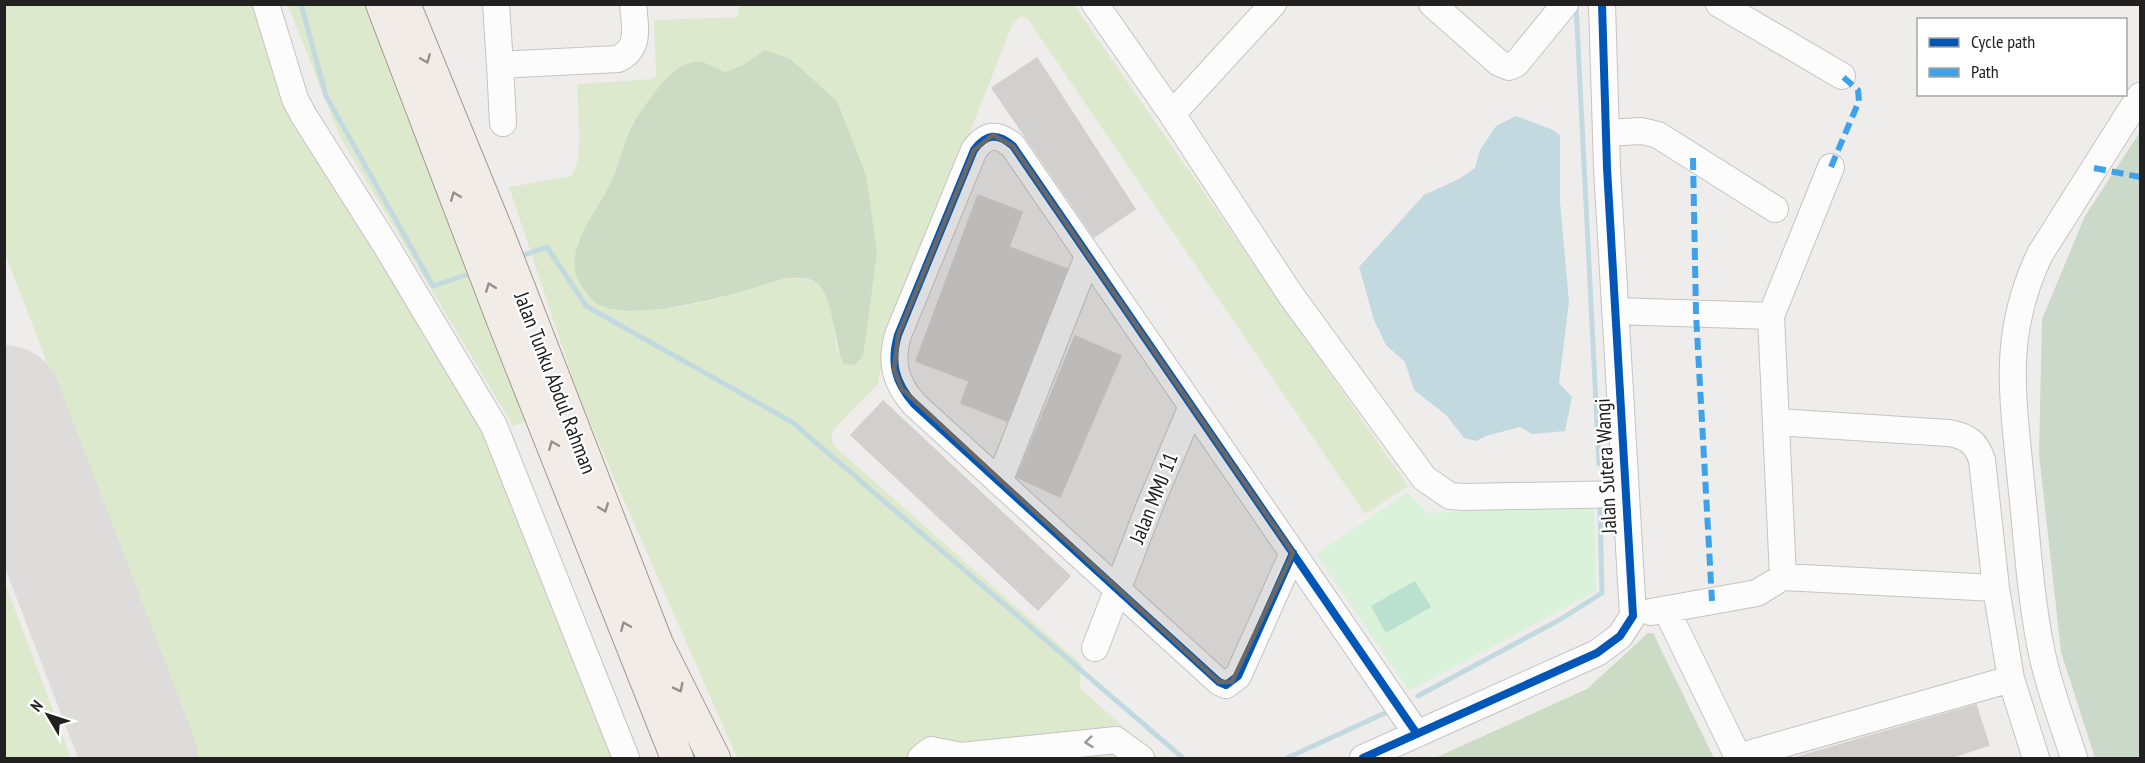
<svg xmlns="http://www.w3.org/2000/svg" width="2145" height="763" viewBox="0 0 2145 763" font-family="'PT Sans Narrow',sans-serif">
  <rect width="100%" height="100%" fill="#efedeb"/>
  <!-- grass -->
  <path fill="#dde9cd" fill-rule="evenodd" d="M739,4l335,1 334,481 -43,28 -338,-496 -7,-1 -7,6 -129,327 -6,34 -44,45 -3,9 3,8 247,218 -1,24 78,70h-421l-157,-358 -71,-213 62,-11c14,-17 6,-70 6,-92l76,-5 3,-3 -2,-56 84,-3zM764,50l102,274 -3,32 -26,-5c-2,-16 -7,-61 -22,-69 -23,-13 -82,13 -107,19 -13,3 -27,6 -41,7 -16,2 -34,1 -51,2l-40,-64 37,-66 20,-58 67,-60 25,10 18,-7z
    M5,5h253l215,400 144,353h-419l-193,-505z
    M288,5h81l161,415 -17,6 -173,-289z
    M5,583l66,175h-66z"/>
  <!-- forest -->
  <path fill="#ccdbc3" d="M764,50l25,8 48,43 29,74 11,78 -14,103 -9,9 -10,-1c-10,-18 -11,-74 -30,-83 -20,-9 -47,3 -67,9 -32,9 -121,33 -151,13 -3,-2 -6,-7 -9,-10 -30,-34 2,-70 19,-101 15,-25 17,-57 34,-79 13,-18 35,-54 60,-51 8,1 17,7 25,10l18,-7z
    M1648,633h5l61,125h-279l152,-69z"/>
  <!-- cemetery -->
  <path fill="#cad9ca" d="M2140,132v626h-45l-34,-106 -22,-198 3,-135 43,-103z"/>
  <!-- park -->
  <path fill="#dbf2da" d="M1408,492l19,21 167,-7 2,85 -187,100 -93,-137z"/>
  <!-- pitch -->
  <path fill="#bae1d0" d="M1415,581l16,26 -45,26 -15,-27z"/>
  <!-- water -->
  <path fill="#c2dadf" d="M1516,116l35,13 9,6v67l9,100 -10,81 13,14 -7,34 -33,3 -12,-7 -34,9 -10,5 -12,-3 -18,-23 -32,-25 -9,-28 -19,-17 -12,-25 -15,-53 65,-72 35,-16 16,-11 5,-18 16,-24z"/>
  <g fill="none" stroke-linecap="round" stroke-linejoin="round">
    <!-- stream -->
    <path stroke="#c2dadf" stroke-width="5" d="M301,4l25,92 107,190 42,-14
      M1576,4l23,460
      M518,257l29,-10 39,59 206,116 391,336
      M1418,696l143,-77 41,-26 -2,-86
      M1287,758l98,-45"/>
    <!-- taxiway -->
    <path stroke="#dddcdb" stroke-width="46" d="M4,509c20,-16 23,-28 20,-53
      M4,509h23l26,23"/>
    <!-- runway -->
    <path stroke="#dddcdb" stroke-width="116" d="M4,403l136,355"/>
  </g>
  <!-- building -->
  <path fill="#d2d0ce" stroke="#d2cfcc" stroke-width="1.5" d="M1037,58l98,151 -41,28 -102,-149z
    M978,195l44,17 -13,35 58,22 -60,152 -46,-18 8,-22 -53,-20z
    M1075,336l46,20 -61,141 -43,-20z
    M883,401l187,175 -32,34 -187,-175z
    M1976,705l13,40 -42,14h-156z"/>
  <g fill="none" stroke-linecap="round" stroke-linejoin="round">
    <!-- minor casing -->
    <g stroke="#c5c4c3" stroke-width="28">
      <path id="minor" d="M266,4l29,95 9,17 83,131 107,179 132,332
        M496,4l4,61 118,-6c23,-11 17,-32 15,-55
        M1095,4l77,110 118,180 134,184 26,18 14,1 162,-3
        M1432,4l67,59 10,4 7,-3 49,-60
        M1719,4l123,72
        M500,65l3,58
        M1172,114l101,-110
        M1606,133l36,-2 16,4 117,74
        M1615,311l156,5
        M1776,422l173,11c18,3 27,9 33,27l14,128 15,91 25,79
        M999,482l89,-226
        M1293,553l-55,123 -12,9 -7,-3 -305,-278c-19,-22 -24,-41 -16,-69l76,-185c12,-16 23,-18 39,-4l404,588
        M1783,577l-12,-261 60,-149
        M1666,609l72,148 273,-78
        M1651,612l106,-19 26,-16 213,11
        M1095,648l55,-143 42,-99
        M921,758l10,-8 30,6 155,-16 25,18
        M1363,758l234,-105 23,-17 13,-20 -26,-448 -5,-164
        M2074,758c-11,-35 -26,-72 -33,-109 -11,-55 -14,-111 -20,-167 -8,-86 -20,-146 19,-228l100,-158"/>
    </g>
    <!-- major casing -->
    <g stroke="#a49989" stroke-width="34">
      <path id="major" d="M382,4l122,319 173,435
        M404,4l96,235 157,405 57,114"/>
    </g>
    <!-- minor -->
    <use href="#minor" stroke="#fdfcfc" stroke-width="26"/>
    <!-- major -->
    <use href="#major" stroke="#f1ece8" stroke-width="32"/>
    <!-- quiet -->
    <path stroke="#3ea2ea" stroke-width="6" stroke-dasharray="12 6" stroke-linecap="butt" d="M1693,158l3,156 16,287
      M1831,167l28,-66 -1,-11 -16,-14
      M2094,168l46,9"/>
    <!-- cycleway casing -->
    <g stroke="#fff" stroke-width="11">
      <path id="cycleway" d="M1293,553l-55,123 -12,9 -7,-3 -305,-278c-19,-22 -24,-41 -16,-69l76,-185c12,-16 23,-18 39,-4l404,588
        M1363,758l234,-105 23,-17 13,-20 -26,-448 -5,-164"/>
    </g>
    <!-- cycleway -->
    <use href="#cycleway" stroke="#0057b8" stroke-width="8"/>
  </g>
  <!-- one-way arrows -->
  <defs><path id="oneway-chevron" d="M-2-3.5L2.5 0L-2 3.5" fill="none" stroke-width="1.6" stroke-linecap="round" stroke-linejoin="round" transform="scale(1.5)"/></defs>
  <g stroke="#93918e">
    <use href="#oneway-chevron" transform="translate(426 59) rotate(68)"/>
    <use href="#oneway-chevron" transform="translate(455 196) rotate(-111)"/>
    <use href="#oneway-chevron" transform="translate(490 287) rotate(-111)"/>
    <use href="#oneway-chevron" transform="translate(553 445) rotate(-112)"/>
    <use href="#oneway-chevron" transform="translate(604 508) rotate(69)"/>
    <use href="#oneway-chevron" transform="translate(625 626) rotate(-112)"/>
    <use href="#oneway-chevron" transform="translate(679 688) rotate(64)"/>
  </g>
  <use stroke="#9a9999" href="#oneway-chevron" transform="translate(1089 742) rotate(174)"/>
  <!-- marked area -->
  <path fill="#696868" fill-opacity="0.2" stroke="#696868" stroke-width="4.5" stroke-linejoin="round" d="M993,135l20,11 280,407 -61,129h-13l-317,-293 -8,-19 4,-35 76,-185z"/>
  <g text-anchor="middle" stroke-width="4.5" stroke-linejoin="round" paint-order="stroke">
    <!-- street labels -->
    <g font-size="21" fill="#212121" stroke="#fff">
      <text transform="translate(555 383) rotate(69)" y="7">Jalan Tunku Abdul Rahman</text>
      <text transform="translate(1606 466) rotate(-93)" y="7">Jalan Sutera Wangi</text>
      <text transform="translate(1154 498) rotate(-68)" y="7">Jalan MMJ 11</text>
    </g>
  </g>
  <!-- border -->
  <rect width="2145" height="763" fill="none" stroke="#212121" stroke-width="12"/>
  <!-- legend -->
  <rect x="1917" y="18" width="210" height="78" fill="#ffffff" stroke="#a6a6a6" stroke-width="1.5"/>
  <rect x="1929" y="38" width="30" height="9" fill="#0057b8" stroke="#a6a6a6" stroke-width="1.5"/>
  <text x="1971" y="48" font-size="18" fill="#212121">Cycle path</text>
  <rect x="1929" y="68" width="30" height="9" fill="#3ea2ea" stroke="#a6a6a6" stroke-width="1.5"/>
  <text x="1971" y="78" font-size="18" fill="#212121">Path</text>
  <!-- north arrow -->
  <g transform="translate(48 715) rotate(309)" stroke="#ffffff" stroke-width="4.5" paint-order="stroke">
  <path d="M0-4.5L10 22L0 15L-10 22Z" fill="#212121"/>
  <text y="-9" font-size="16" font-weight="bold" text-anchor="middle" fill="#212121">N</text>
  </g>
</svg>
